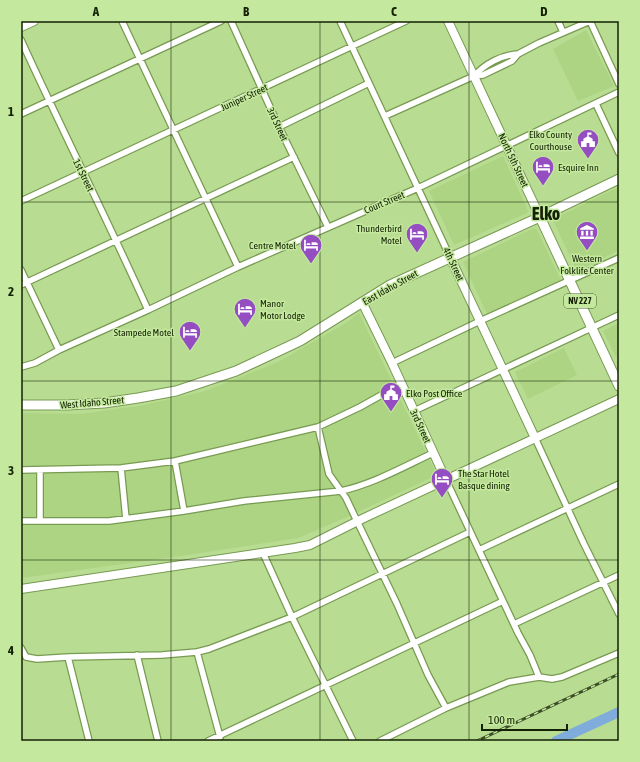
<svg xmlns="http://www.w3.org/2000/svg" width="640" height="762" viewBox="0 0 640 762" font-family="'Asap Condensed',sans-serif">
  <rect width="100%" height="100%" fill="#b8dc91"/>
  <!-- built -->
  <path fill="#add482" d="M586,30l28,56 -36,15 -25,-52z
    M503,156l25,55 -1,2 -73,32 -25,-54z
    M619,187v63l-42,21 -24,-51 2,-2z
    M534,228l3,2 24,50 -74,34 -24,-52z
    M359,313l76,158v5l-90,42 -47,20 -117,18 -160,22v-165l59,1 59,-8 66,-15 73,-29 68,-39z
    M619,323v33l-3,1 -13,-26z
    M564,348l13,27 -49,24 -13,-27z"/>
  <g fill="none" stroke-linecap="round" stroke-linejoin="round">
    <!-- river -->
    <path stroke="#7facdb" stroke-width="10" d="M556,741l63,-29"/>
    <!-- street casing -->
    <g stroke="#789a52" stroke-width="8">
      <path id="street" d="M122,21l116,246
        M231,21l48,106 49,100
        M340,21l110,236
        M558,21l5,11
        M21,40c41,90 86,179 127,270
        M474,76c11,-12 27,-21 44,-22
        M596,104l23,49
        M21,114l200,-93
        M385,116l89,-40 9,-1 29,-14 6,-7 21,-11 51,-22 29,63
        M279,127l90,-44
        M21,201l385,-180
        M21,270l38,80
        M21,285l273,-128
        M392,363l88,-42 139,-63
        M21,367l14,-4 24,-13 89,-40 90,-43 180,-79 201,-96
        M414,411l205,-96
        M318,427l11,47 17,24 11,23 40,83 31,71 18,33
        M535,438l49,106 35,70
        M175,461l9,50
        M121,468l5,51
        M21,470l100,-2 54,-7 143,-34 42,-20 41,-23
        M446,480l72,153 12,22 9,22
        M21,521h88l75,-10 60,-10 97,-10c32,-7 62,-24 92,-38
        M40,521v-50
        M479,550l140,-66
        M263,553l29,64 61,124
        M514,624l105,-49
        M21,648l5,9 11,2 31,-2 94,-2 35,-3 12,-3 83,-32 178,-85
        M197,652l23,85
        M137,655l21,86
        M68,657l21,84
        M208,741l295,-140
        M380,741l66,-33 63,-26 30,-5 13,2 10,-2 57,-24"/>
    </g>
    <!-- secondary casing -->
    <g stroke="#789a52" stroke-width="10">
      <path id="secondary" d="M448,21l92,196
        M21,27l13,-6
        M450,257l85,181
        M362,302l30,61 54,117
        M21,589l274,-41 15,-3 54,-27 255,-119"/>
    </g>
    <!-- primary casing -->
    <g stroke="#789a52" stroke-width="11">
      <path id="primary" d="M540,217l79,169
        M21,405h46l37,-2 34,-5 38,-7 60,-20 64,-30 90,-56 150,-68 79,-38"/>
    </g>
    <!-- street -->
    <use href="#street" stroke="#fff" stroke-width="5.5"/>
    <!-- secondary -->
    <use href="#secondary" stroke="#fff" stroke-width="8"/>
    <!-- primary -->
    <use href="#primary" stroke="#fff" stroke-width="9"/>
    <!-- rail casing -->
    <g stroke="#3b4e26" stroke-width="3">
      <path id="rail" d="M477,741l142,-67"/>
    </g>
    <!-- rail -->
    <use href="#rail" stroke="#c4e99e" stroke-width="1.5" stroke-dasharray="4.5" stroke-linecap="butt"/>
  </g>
  <!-- grid -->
  <path fill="none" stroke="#142104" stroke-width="1" stroke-opacity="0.55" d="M171,21v720M320,21v720M469,21v720M21,202h598M21,381h598M21,560h598"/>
  <!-- icons -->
  <defs>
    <g id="civic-pin" transform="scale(1.15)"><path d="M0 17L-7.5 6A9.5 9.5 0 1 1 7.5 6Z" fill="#944ec2" stroke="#c4e99e"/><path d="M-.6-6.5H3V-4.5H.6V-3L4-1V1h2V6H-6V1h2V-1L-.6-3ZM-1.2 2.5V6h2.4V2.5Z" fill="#fff"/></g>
    <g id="hotel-pin" transform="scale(1.15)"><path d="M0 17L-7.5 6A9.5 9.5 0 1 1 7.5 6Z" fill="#944ec2" stroke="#c4e99e"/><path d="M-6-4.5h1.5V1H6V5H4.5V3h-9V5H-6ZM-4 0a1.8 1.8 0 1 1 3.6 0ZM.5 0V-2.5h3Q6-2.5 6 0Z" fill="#fff"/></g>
    <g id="museum-pin" transform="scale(1.15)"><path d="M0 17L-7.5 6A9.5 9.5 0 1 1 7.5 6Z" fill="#944ec2" stroke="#c4e99e"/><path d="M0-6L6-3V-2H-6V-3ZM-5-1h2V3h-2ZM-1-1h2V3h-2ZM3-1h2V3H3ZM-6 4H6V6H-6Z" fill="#fff"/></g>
  </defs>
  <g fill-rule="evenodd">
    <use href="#civic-pin" x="588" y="140"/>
    <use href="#hotel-pin" x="543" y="167"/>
    <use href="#museum-pin" x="587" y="232"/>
    <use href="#hotel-pin" x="417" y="234"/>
    <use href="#hotel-pin" x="311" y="245"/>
    <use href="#hotel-pin" x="245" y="309"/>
    <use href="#hotel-pin" x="190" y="332"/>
    <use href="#civic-pin" x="391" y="393"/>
    <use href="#hotel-pin" x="442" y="479"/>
  </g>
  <g text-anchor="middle" stroke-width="3" stroke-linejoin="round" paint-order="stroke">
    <!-- shield labels -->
    <rect fill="#c4e99e" stroke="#495d32" stroke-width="1" x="564" y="294" width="32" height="14" rx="3"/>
    <g font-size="9" font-weight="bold" fill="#142104">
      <text x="580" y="304">NV 227</text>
    </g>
    <!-- street labels -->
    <g font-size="10" fill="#142104" stroke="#c4e99e">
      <text transform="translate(244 97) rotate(-25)" y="4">Juniper Street</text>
      <text transform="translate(278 124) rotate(65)" y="4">3rd Street</text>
      <text transform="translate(514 160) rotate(65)" y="4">North 5th Street</text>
      <text transform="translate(84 175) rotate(64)" y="4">1st Street</text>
      <text transform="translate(384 202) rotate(-23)" y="4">Court Street</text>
      <text transform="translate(454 264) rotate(65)" y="4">4th Street</text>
      <text transform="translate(390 287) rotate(-29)" y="4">East Idaho Street</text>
      <text transform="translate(92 402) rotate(-5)" y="4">West Idaho Street</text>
      <text transform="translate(421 426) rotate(65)" y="4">3rd Street</text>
    </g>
    <!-- poi labels -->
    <g font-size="10" fill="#142104" stroke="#c4e99e" text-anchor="end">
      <text x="572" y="138">Elko County<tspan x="572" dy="12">Courthouse</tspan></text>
      <text x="558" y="171" text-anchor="start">Esquire Inn</text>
      <text x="402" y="232">Thunderbird<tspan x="402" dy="12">Motel</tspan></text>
      <text x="296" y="249">Centre Motel</text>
      <text x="587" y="262" text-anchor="middle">Western<tspan x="587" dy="12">Folklife Center</tspan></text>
      <text x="260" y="307" text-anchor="start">Manor<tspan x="260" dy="12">Motor Lodge</tspan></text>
      <text x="174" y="336">Stampede Motel</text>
      <text x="406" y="397" text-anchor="start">Elko Post Office</text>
      <text x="458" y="477" text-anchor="start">The Star Hotel<tspan x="458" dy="12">Basque dining</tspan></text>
    </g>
    <!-- town labels -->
    <g font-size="18" font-weight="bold" fill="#142104" stroke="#c4e99e">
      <text x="546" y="220">Elko</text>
    </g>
  </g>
  <!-- border -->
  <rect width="640" height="762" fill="none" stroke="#c4e99e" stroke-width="44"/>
  <!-- scale -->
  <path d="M482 724v6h85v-6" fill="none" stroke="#142104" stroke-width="2"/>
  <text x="488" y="724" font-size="12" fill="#142104" stroke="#c4e99e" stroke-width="3" paint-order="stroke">100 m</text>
  <rect x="22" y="22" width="596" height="718" fill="none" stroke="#142104" stroke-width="1.5"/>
  <g font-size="13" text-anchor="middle" font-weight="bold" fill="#142104">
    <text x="96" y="16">A</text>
    <text x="246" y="16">B</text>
    <text x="394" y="16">C</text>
    <text x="544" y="16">D</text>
    <text x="11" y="116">1</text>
    <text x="11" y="296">2</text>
    <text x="11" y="475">3</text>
    <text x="11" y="655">4</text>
  </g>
</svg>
